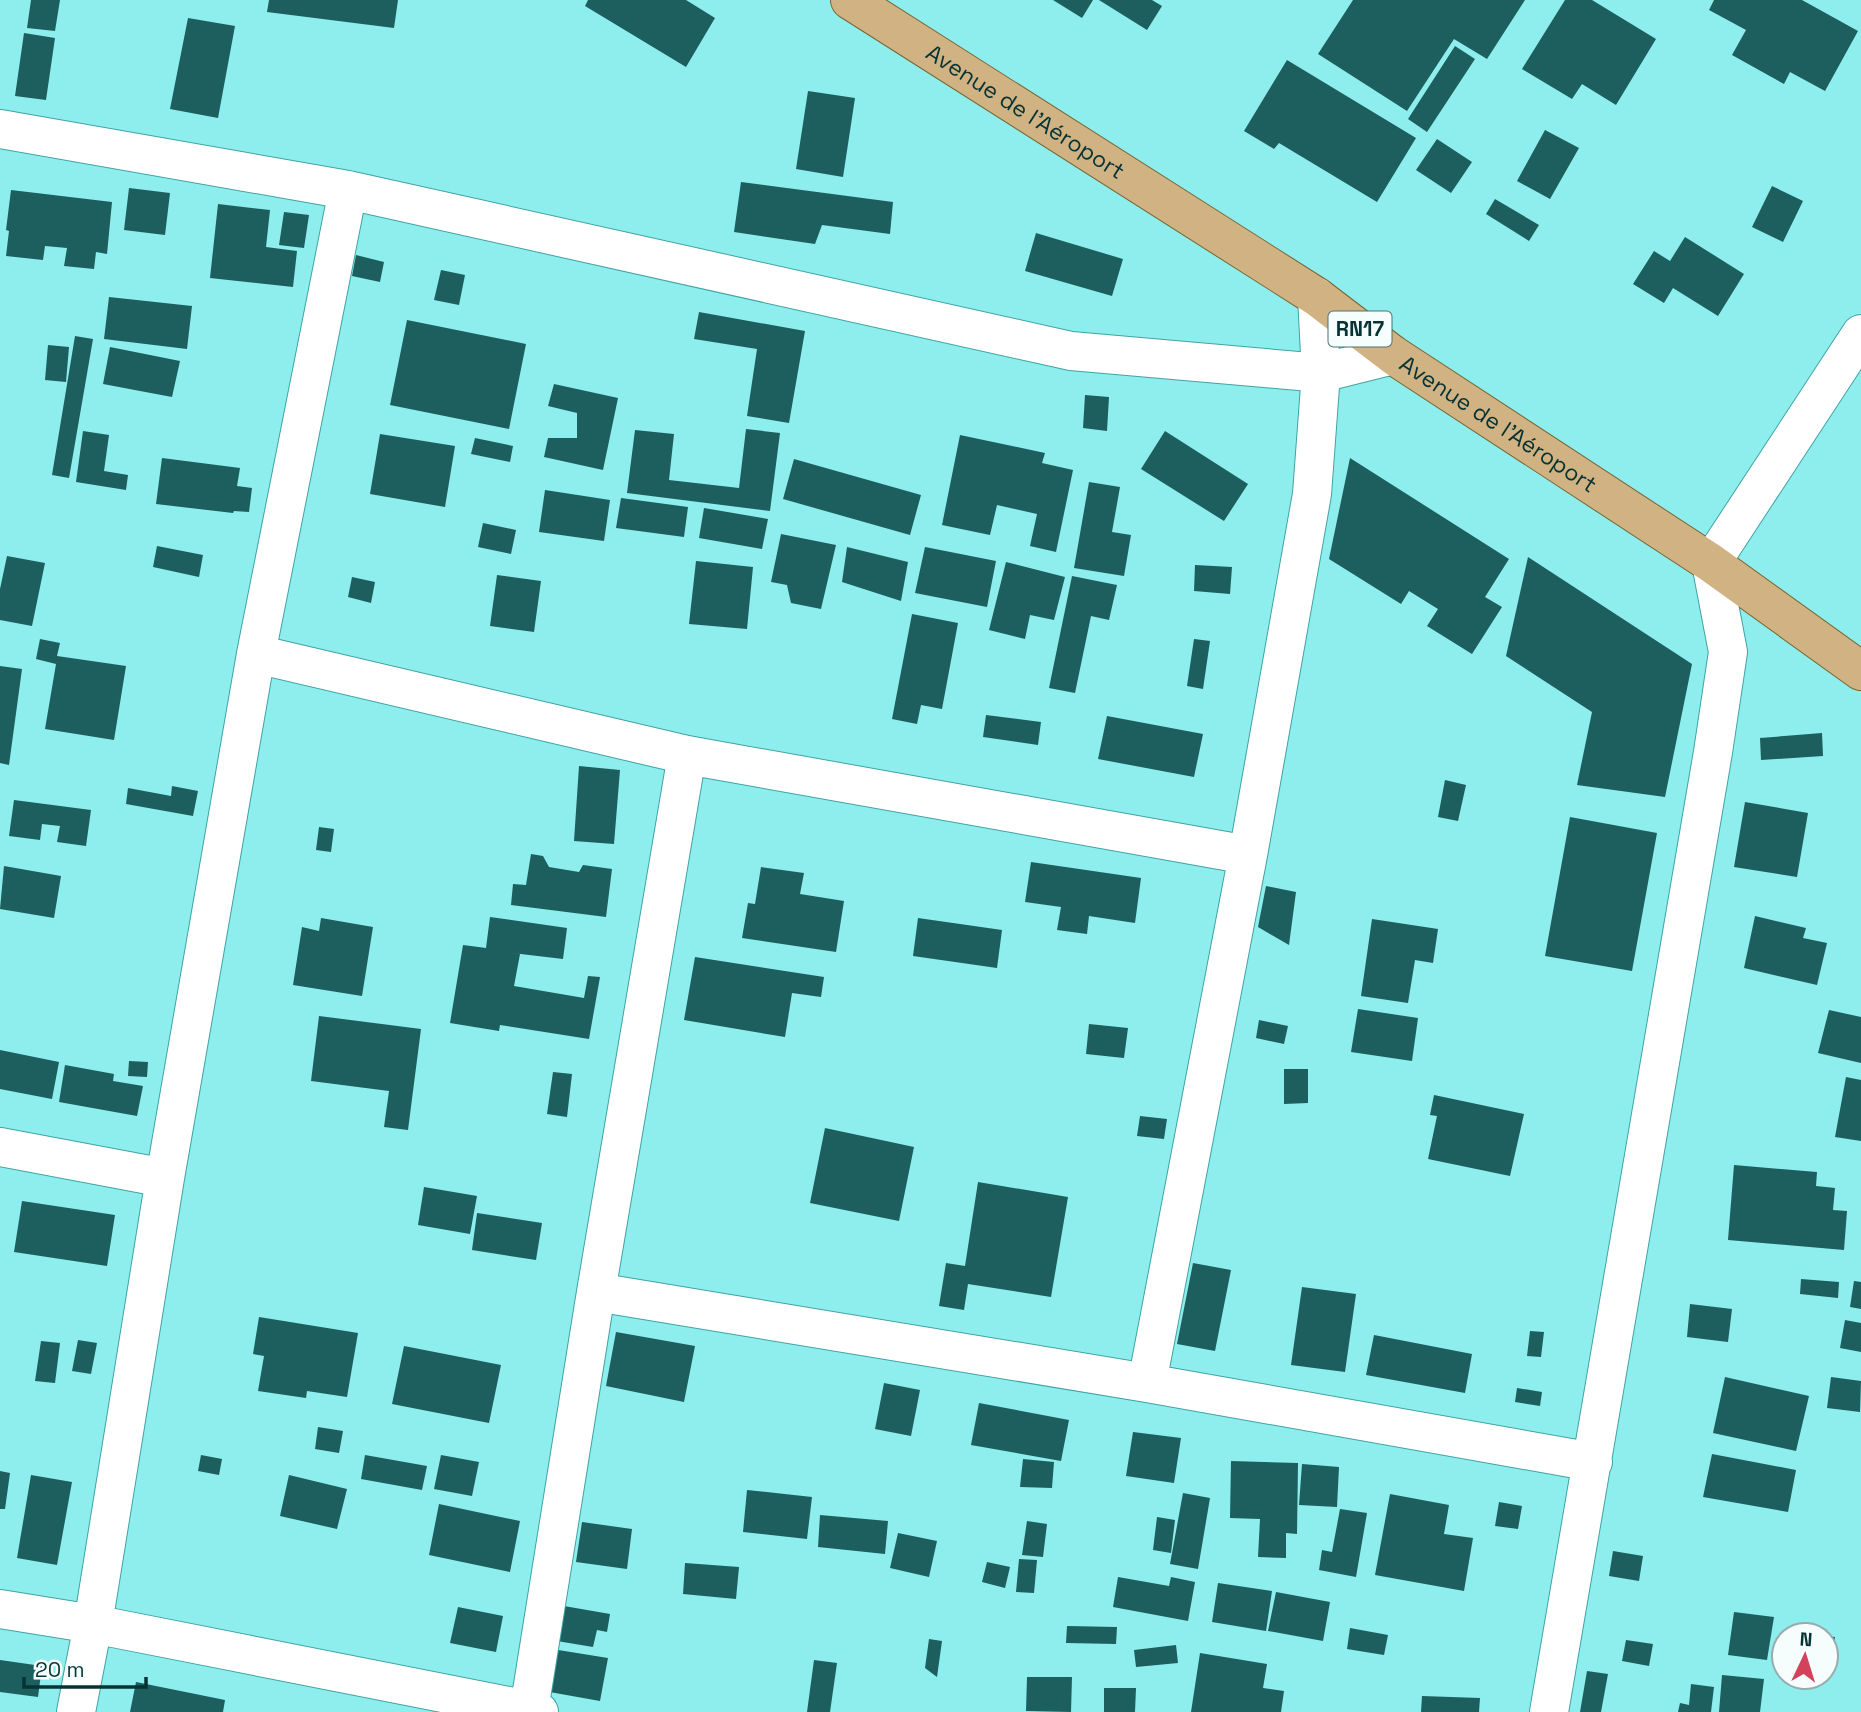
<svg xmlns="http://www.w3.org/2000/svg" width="1861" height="1712" viewBox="0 0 1861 1712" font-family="'Space Grotesk',sans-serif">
  <rect width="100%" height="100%" fill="#8eeeed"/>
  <!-- building -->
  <path fill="#1d5e5e" d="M31,0h29l-5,31 -28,-3z
    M269,0h129l-4,28 -127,-16z
    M588,0h98l29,18 -29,49 -101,-61z
    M1053,0h40l-11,18z
    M1099,0h53l10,6 -15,24z
    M1353,0h172l-38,59 -33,-20 -47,72 -89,-57z
    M1565,0h27l64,39 -40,66 -34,-21 -10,15 -50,-30z
    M1714,0h88l56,31 -33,60 -35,-19 -6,12 -52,-29 14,-25 -37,-20z
    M188,18l47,8 -17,92 -48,-9z
    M24,33l31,5 -9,62 -31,-4z
    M1455,46l20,13 -48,73 -19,-13z
    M1287,60l129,78 -39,64 -98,-59 -5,6 -30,-18z
    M808,91l47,7 -12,79 -47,-8z
    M1545,130l34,18 -29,51 -33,-18z
    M1437,139l35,23 -21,31 -35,-23z
    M741,182l152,20 -3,32 -68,-9 -7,19 -81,-12z
    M1772,186l31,15 -20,41 -31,-15z
    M129,188l41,5 -5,42 -41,-5z
    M11,190l101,12 -5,52 -11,-2 -2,17 -30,-3 3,-18 -22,-2 -2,14 -37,-4 3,-25 -3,-1z
    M1495,199l44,26 -10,16 -43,-27z
    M218,204l52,6 -4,37 31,4 -4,36 -83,-9z
    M284,212l25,3 -5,33 -25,-3z
    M1036,233l87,26 -11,37 -87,-25z
    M1685,237l59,37 -26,42 -45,-28 -9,15 -31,-19 21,-33 16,10z
    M356,255l28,7 -4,20 -28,-6z
    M441,270l24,5 -6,30 -25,-5z
    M109,297l83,9 -5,43 -83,-10z
    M699,312l106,19 -16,92 -42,-7 10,-67 -63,-10z
    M407,320l119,24 -17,85 -119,-24z
    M75,336l18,3 -24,139 -17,-3z
    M48,345l21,2 -3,35 -21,-2z
    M110,347l70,14 -8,36 -69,-13z
    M554,384l64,14 -15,72 -59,-13 4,-19h29v-25l-29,-7z
    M1085,395l24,2 -2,34 -24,-3z
    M746,429l34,4 -10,78 -143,-18 8,-63 39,4 -5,46 70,8z
    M83,431l26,4 -5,36 24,4 -2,15 -50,-8z
    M1165,431l83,53 -24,37 -83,-52z
    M380,434l75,12 -10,61 -75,-13z
    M960,435l85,18 -3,10 31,7 -17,82 -26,-6 7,-32 -40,-9 -7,30 -48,-10z
    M475,438l38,8 -3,16 -39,-8z
    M162,458l78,10 -3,18 15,2 -3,24 -15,-1 -1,2 -77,-9z
    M1350,458l159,101 -24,38 17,10 -30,47 -45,-28 11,-17 -29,-18 -8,13 -72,-45z
    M794,459l127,36 -11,40 -127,-36z
    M1089,482l31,5 -8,45 19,3 -7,41 -50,-8z
    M545,490l65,10 -6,41 -65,-9z
    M621,498l67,9 -4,30 -68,-9z
    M704,508l64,11 -6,30 -63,-11z
    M483,523l33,7 -5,24 -33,-7z
    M781,534l55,11 -15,64 -30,-6 -4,-18 -16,-3z
    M157,546l46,9 -4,22 -46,-10z
    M847,547l61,15 -7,39 -59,-19z
    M925,547l71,14 -9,46 -72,-14z
    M7,556l38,7 -13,63 -32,-6v-31z
    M1528,557l164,107 -27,133 -88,-12 15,-73 -86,-56z
    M696,561l57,6 -6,62 -58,-5z
    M1006,562l59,15 -11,43 -24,-5 -5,24 -36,-9z
    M1195,565l37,2 -2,27 -36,-3z
    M497,575l44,6 -7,51 -44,-6z
    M1072,576l45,9 -8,35 -18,-4 -16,77 -26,-5z
    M352,577l23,5 -4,21 -23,-6z
    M912,614l46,9 -16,86 -21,-4 -4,19 -25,-5z
    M40,639l20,4 -3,13 69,10 -12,74 -69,-11 11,-65 -20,-5z
    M1194,639l16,2 -7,48 -16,-3z
    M0,666l22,3 -13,96 -9,-2z
    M986,715l55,7 -3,23 -55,-8z
    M1107,716l96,18 -9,43 -96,-18z
    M1822,733l1,23 -62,4 -1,-22z
    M579,766l41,4 -6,74 -40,-3z
    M1445,780l21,5 -8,36 -20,-4z
    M172,786l26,5 -5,25 -67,-12 2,-16 43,8z
    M14,800l77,10 -5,36 -29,-4 3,-16 -18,-2 -2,16 -31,-4z
    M1745,802l63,11 -11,64 -63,-10z
    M1570,817l87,16 -25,138 -87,-15z
    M319,827l15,2 -3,23 -15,-2z
    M531,854l12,2 6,11 30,5 4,-7 29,4 -6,48 -95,-12 2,-21 13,1z
    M1031,862l110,16 -6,45 -46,-7 -2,18 -30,-4 4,-23 -36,-5z
    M4,866l57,10 -7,42 -54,-9z
    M761,867l43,6 -4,21 44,7 -8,51 -94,-14 6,-35 7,1z
    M1266,886l30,6 -7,53 -31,-18z
    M1755,916l51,12 -3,10 24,5 -10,42 -73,-17z
    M490,917l77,11 -4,31 -59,-7 16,2 -6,32 70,12 4,-22 12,1 -11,62 -89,-14 -1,6 -49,-8 13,-78 23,3z
    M321,918l52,9 -11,69 -69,-11 9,-58 17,4z
    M918,918l84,12 -5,38 -84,-12z
    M1372,919l66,10 -5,34 -18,-3 -7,43 -47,-7z
    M695,957l129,20 -3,20 -29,-4 -7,44 -101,-17z
    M1358,1009l60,9 -6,43 -61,-9z
    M1829,1010l32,7v46l-43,-10z
    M319,1016l102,13 -13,101 -24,-3 5,-36 -78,-10z
    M1259,1020l29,6 -4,18 -28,-6z
    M1089,1024l39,4 -4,30 -38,-4z
    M0,1050l59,12 -7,37 -52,-10z
    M129,1061l19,1 -1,15 -19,-1z
    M65,1065l49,9 -1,7 30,5 -6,30 -78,-14z
    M1284,1069h24v34l-24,1z
    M553,1072l19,2 -5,43 -20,-3z
    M1846,1077l15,3v61l-26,-4z
    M1434,1095l90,19 -14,62 -82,-17 9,-43 -7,-1z
    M1140,1116l27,3 -3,20 -27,-3z
    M825,1128l89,19 -15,74 -89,-18z
    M1734,1165l83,7 -1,14 19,2 -2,22 14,1 -3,39 -116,-10z
    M978,1182l90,15 -17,100 -83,-13 -4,26 -25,-4 7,-43 19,3z
    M424,1187l53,9 -7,38 -52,-9z
    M22,1201l93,14 -8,51 -93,-14z
    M477,1213l65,10 -6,37 -64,-10z
    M1193,1263l38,7 -16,81 -38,-7z
    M1801,1279l38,3 -1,16 -38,-4z
    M1854,1281l7,1v27l-11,-2z
    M1302,1287l54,7 -11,78 -54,-7z
    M1690,1304l42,5 -4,33 -41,-5z
    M259,1317l99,16 -11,64 -40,-6 -1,7 -48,-7 6,-35 -11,-2z
    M1845,1320l16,3v29l-21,-4z
    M1530,1331l14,1 -3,25 -14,-1z
    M616,1332l79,14 -11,56 -78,-16z
    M1374,1335l98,19 -7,39 -99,-18z
    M78,1340l19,3 -6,31 -19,-3z
    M41,1341l19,2 -5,40 -20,-2z
    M404,1346l97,19 -12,58 -97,-19z
    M1725,1377l84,19 -13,55 -83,-18z
    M1831,1377l30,4 -1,31 -33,-4z
    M884,1383l36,7 -9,46 -36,-7z
    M1517,1388l25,4 -2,14 -25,-4z
    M979,1403l90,17 -8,41 -90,-16z
    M318,1427l25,4 -4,22 -24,-4z
    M1133,1432l48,6 -7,45 -48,-7z
    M1712,1454l84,16 -8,42 -85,-15z
    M201,1455l21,4 -3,16 -21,-4z
    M365,1455l62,11 -5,24 -61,-11z
    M441,1455l38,7 -7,34 -38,-7z
    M1023,1459l31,3 -2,26 -32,-1z
    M1231,1461l67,2 -1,71 -11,-1v25l-28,-1 2,-38 -30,-1z
    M1302,1464l37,3 -2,40 -38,-2z
    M0,1471l10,2 -5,36h-5z
    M31,1475l41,7 -15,83 -40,-7z
    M289,1475l58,14 -10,40 -57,-13z
    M747,1490l65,7 -5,42 -64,-7z
    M1183,1493l27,5 -12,71 -28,-5z
    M1390,1494l59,11 -5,29 29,4 -9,53 -89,-16z
    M1499,1502l23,4 -4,23 -23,-3z
    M439,1504l81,17 -10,51 -81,-17z
    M1340,1509l27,4 -11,64 -37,-7 3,-20 10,2z
    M820,1515l68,6 -3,33 -67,-7z
    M1157,1517l18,3 -4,33 -18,-3z
    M1027,1521l20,3 -4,33 -21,-2z
    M582,1522l50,7 -5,40 -51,-7z
    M898,1533l39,8 -8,36 -39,-9z
    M1613,1551l30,5 -4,25 -30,-5z
    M1019,1559l18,1 -3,33 -18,-1z
    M987,1562l23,5 -5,21 -23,-6z
    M685,1563l54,4 -3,32 -53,-5z
    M1118,1577l51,9 2,-9 24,5 -7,39 -75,-14z
    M1218,1583l54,8 -6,40 -54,-9z
    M1276,1592l54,10 -7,39 -55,-10z
    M564,1606l46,8 -3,18 -10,-2 -4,17 -36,-6z
    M458,1607l45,9 -7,36 -46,-9z
    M1734,1612l40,5 -7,43 -39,-5z
    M1067,1626l50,1 -1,17 -50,-1z
    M1350,1628l38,7 -4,20 -37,-6z
    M1826,1636l9,1 -4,40h-5z
    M929,1639l13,2 -5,36 -12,-9z
    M1626,1640l27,4 -4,22 -27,-5z
    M1782,1643h2v30l-5,-1z
    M1176,1645l2,18 -42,4 -2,-17z
    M552,1649l56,9 -8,43 -56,-10z
    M1200,1653l67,11 -4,24 21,3 -3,21h-90z
    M0,1660l42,6 -4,31 -38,-5z
    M814,1660l23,3 -7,49h-23z
    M1587,1671l21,3 -7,38h-21z
    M1722,1675l42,4 -4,33h-41z
    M1027,1677h45l-1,35 -45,-1z
    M136,1682l89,18 -2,12h-93z
    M1691,1684l23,3 -3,25h-33l2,-9 9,2z
    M1104,1688h32l-1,24h-31z
    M1422,1696l58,2 -1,14h-58z"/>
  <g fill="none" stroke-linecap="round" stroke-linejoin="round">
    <!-- street casing -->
    <g stroke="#40a3a3" stroke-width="40">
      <path id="street" d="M0,129l348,61 723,161 250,22 72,-18
        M256,654l431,101 561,100
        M0,1147l165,31
        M596,1292l551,91 446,79
        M1147,1383l101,-528 64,-361 9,-121 -4,-76
        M0,1609l93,15 446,88
        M529,1710l67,-418 91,-537
        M76,1712l17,-88 72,-446 91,-524 92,-464
        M1549,1712l164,-960 15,-100 -17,-89 150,-229"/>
    </g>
    <!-- primary casing -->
    <g stroke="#776531" stroke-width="40">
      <g id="primary">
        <path id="s1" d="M850,0l467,297 76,58 318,208 150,108"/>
      </g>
    </g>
    <!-- street -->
    <use href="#street" stroke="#fff" stroke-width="38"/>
    <!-- primary -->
    <use href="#primary" stroke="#d1b383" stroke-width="38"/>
  </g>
  <g text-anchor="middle" stroke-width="7" stroke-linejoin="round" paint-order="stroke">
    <!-- shield labels -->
    <rect fill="#f5fdfd" stroke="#4e7070" stroke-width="2" x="1328.5" y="311.5" width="63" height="35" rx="5"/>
    <g font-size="21" font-weight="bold" fill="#073334">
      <text x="1360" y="336">RN17</text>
    </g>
    <!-- street labels -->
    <g font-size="23" fill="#073334" stroke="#f5fdfd">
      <text dy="8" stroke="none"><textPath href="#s1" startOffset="208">Avenue de l'Aéroport</textPath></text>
      <text dy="8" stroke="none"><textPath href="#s1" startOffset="775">Avenue de l'Aéroport</textPath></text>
    </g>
  </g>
  <!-- north arrow -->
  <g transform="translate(1805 1656) rotate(4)"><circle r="33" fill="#f5fdfd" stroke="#96acad" stroke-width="2"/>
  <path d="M0-5L12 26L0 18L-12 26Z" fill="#d3425a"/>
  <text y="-10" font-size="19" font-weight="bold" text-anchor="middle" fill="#073334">N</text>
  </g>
  <!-- scale -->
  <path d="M24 1677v10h122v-10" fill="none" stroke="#073334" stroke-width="3.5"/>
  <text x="35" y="1677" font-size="21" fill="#073334" stroke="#f5fdfd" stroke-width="5" paint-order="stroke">20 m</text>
</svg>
